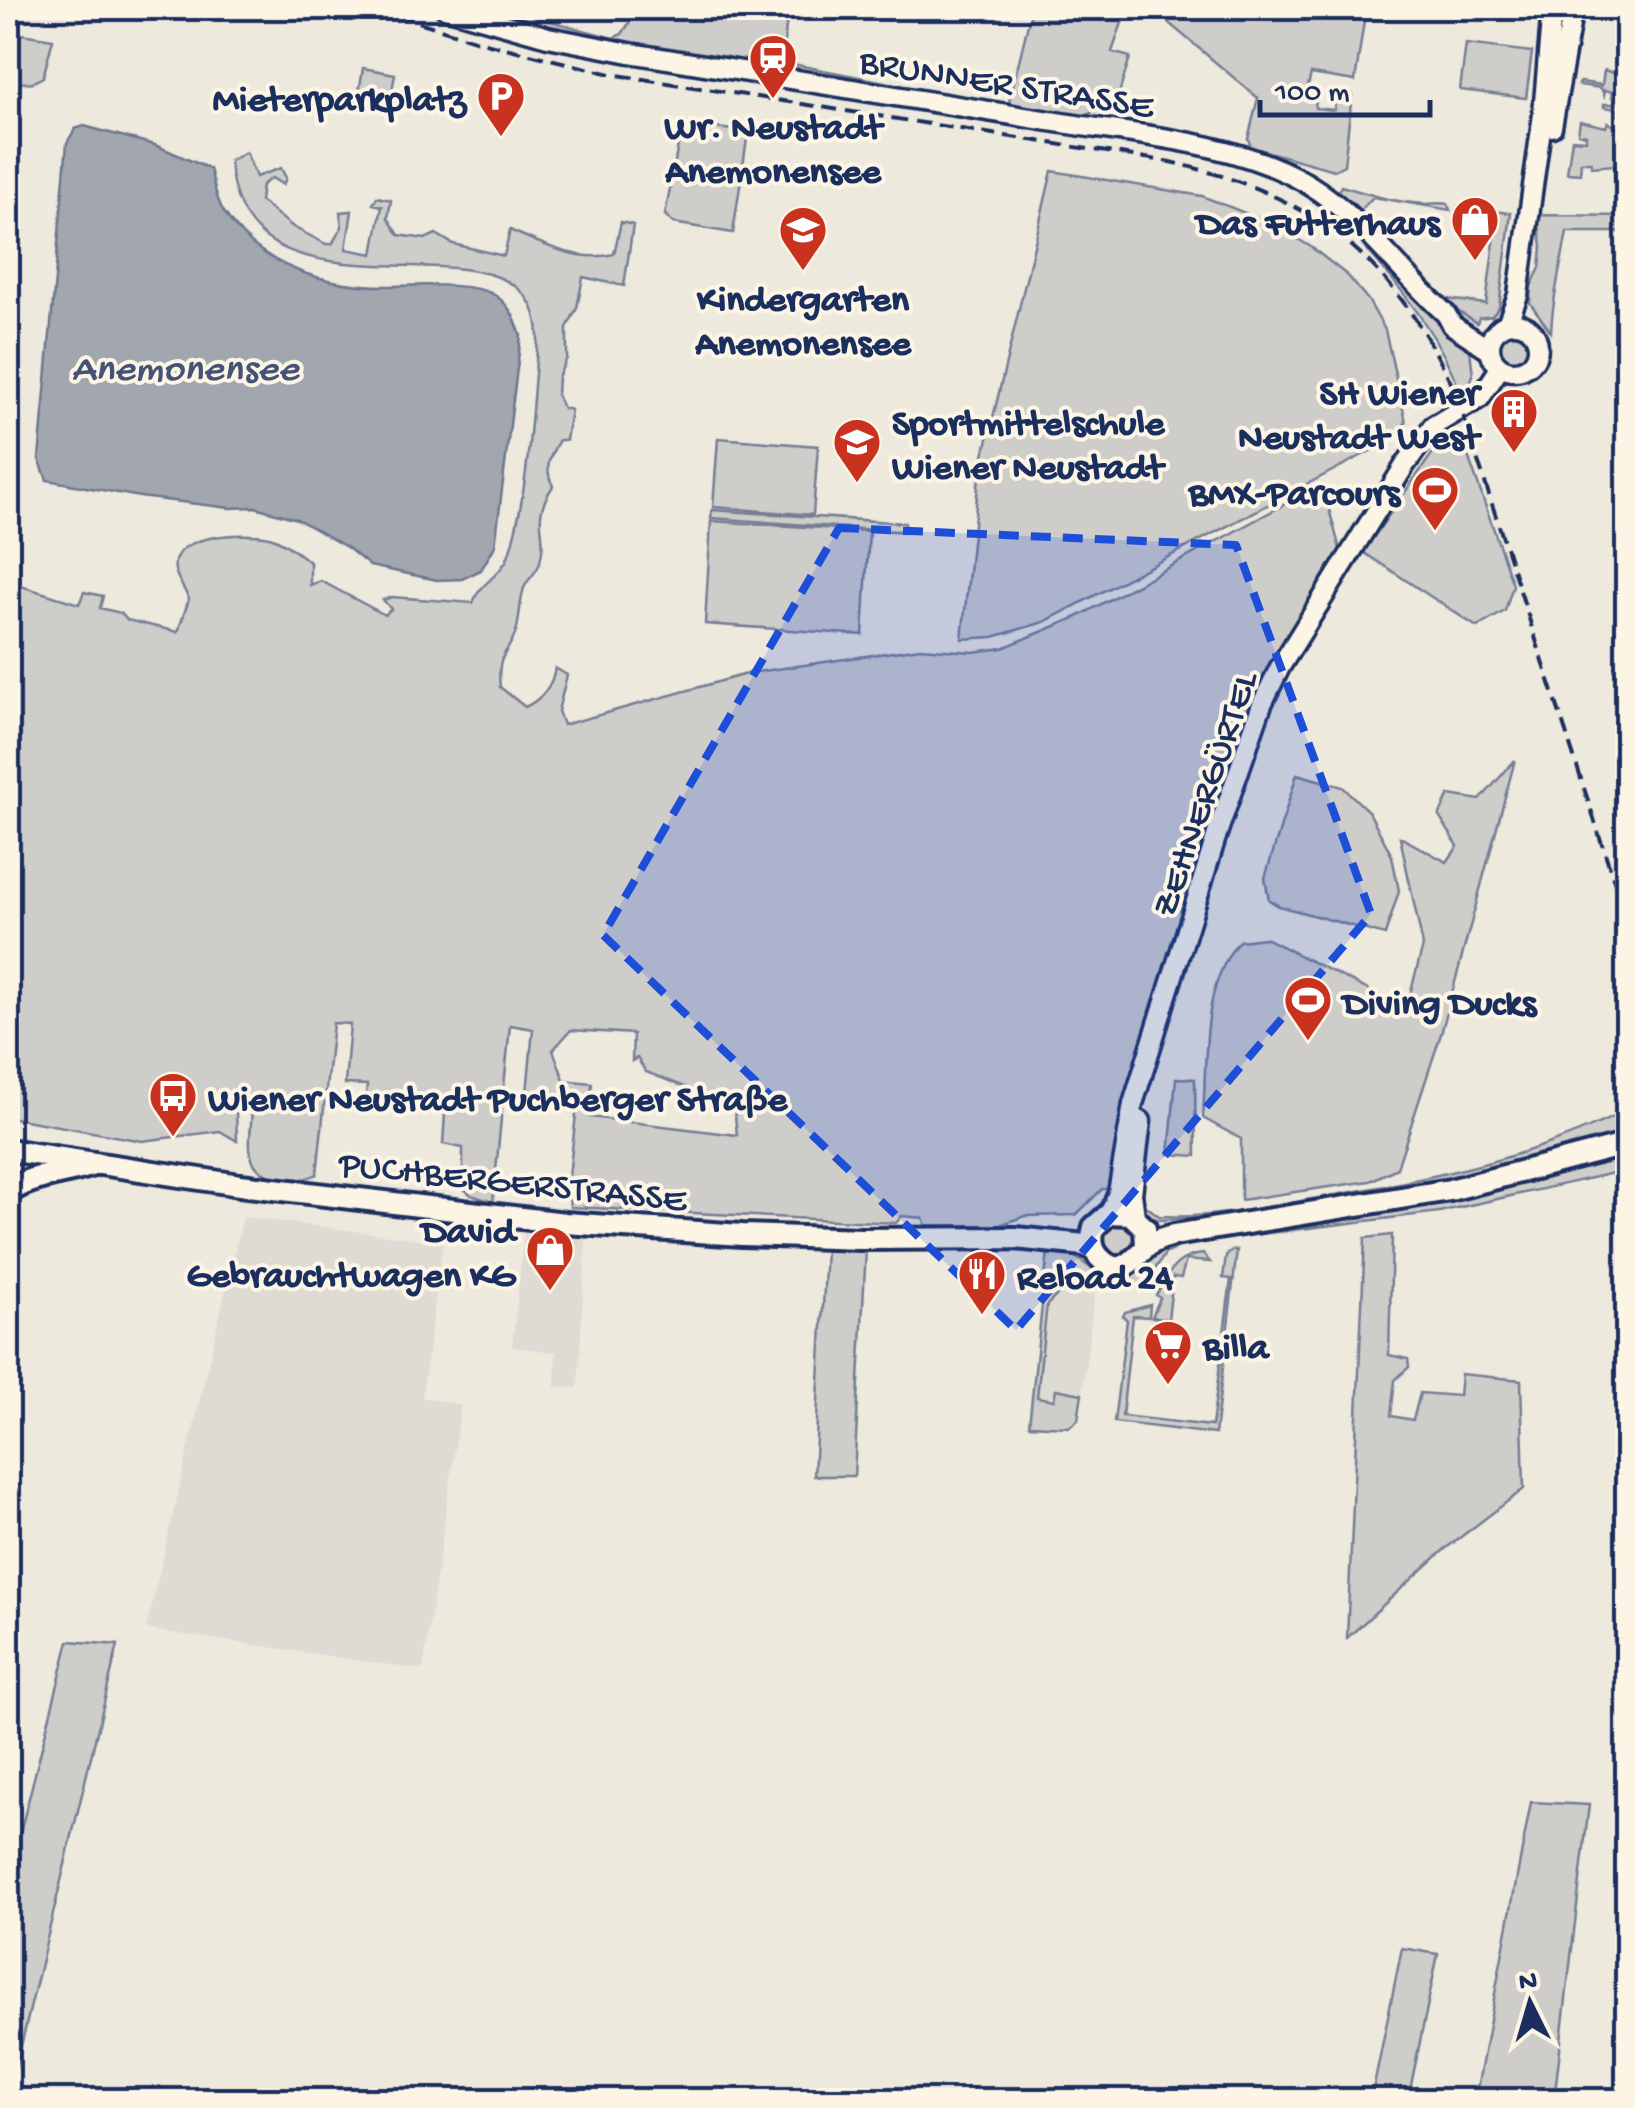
<svg xmlns="http://www.w3.org/2000/svg" width="1635" height="2108" viewBox="0 0 1635 2108" font-family="'Gochi Hand',sans-serif">
  <rect width="100%" height="100%" fill="#eee9dd"/>
  <filter id="ink" filterUnits="userSpaceOnUse"><feTurbulence type="fractalNoise" baseFrequency=".01" numOctaves="2"/><feDisplacementMap in="SourceGraphic" scale="20" xChannelSelector="R" yChannelSelector="G"/><feConvolveMatrix kernelMatrix="1 2 1 2 8 2 1 2 1" color-interpolation-filters="sRGB"/></filter>
  <g filter="url(#ink)">
    <!-- built -->
    <path fill="#dedbd4" d="M243,1217l200,25 -21,155 39,8 -38,265 -277,-41z
      M524,1234l62,5 -8,149 -23,-1 1,-35 -44,-5z
      M1096,1284l-14,110 -26,-4 -1,10 -18,-3 13,-98 13,-10 22,-1z"/>
    <!-- green -->
    <path fill="#cfcdca" stroke="#757e94" stroke-width="2.5" fill-rule="evenodd" d="M481,8h21l111,30 9,-4 17,-26h149l-6,54 211,41 16,-1 23,-94h95l-15,44 18,5 -12,40 4,7 -38,11 -23,2 -402,-65c-23,-9 -32,-6 -55,-10 -37,-6 -91,-15 -123,-34z
      M1151,8h215l-11,73 -44,-7 -3,12 9,6 -2,16 19,2 3,-20 15,4 -8,71 -10,5 -83,-23 -3,-8 10,-41z
      M8,32l45,7 -10,38 -11,6 -24,-1z
      M1466,44l66,8 -6,46 -66,-8z
      M363,68l32,6 -4,23 -32,-5z
      M1604,70l23,7v40l-11,-2 1,-6 -13,-2v-3h16v-8l-8,1 1,-5 -8,-2 -1,5 -3,-7 -22,-3 1,-3 22,3z
      M1580,121l26,6 2,-5 9,6 2,-4 8,1v58l-6,2 4,16 -10,-1 -1,-35 -23,2v-5h-10l-1,12 -13,-1 5,-34 14,1v-5l-8,-2z
      M687,124l61,8 -15,101 -60,-10 -8,-8 16,-86z
      M246,152l10,25 25,-9 5,10 -3,7 -11,-7 -10,7 -2,16 33,26 33,17h6l10,-17 -2,-15 12,-1 -6,38 27,5 9,-48 -9,-2 4,-7 14,3 -3,18 11,17 26,4 11,-5 17,10 51,12 6,-26c32,14 69,33 104,24l7,-32 12,3 -9,61 -41,-9 -6,31 -10,20v30l-9,19 -1,18 6,13 8,2 -5,30h-7c-10,17 -15,28 -6,46 -24,37 -4,41 -13,76 -2,10 -12,16 -16,26 -4,13 -4,27 -7,40 -8,28 -21,23 -17,59l25,20c17,-8 27,-20 30,-39l12,7 -9,36 5,14 187,-52 170,-25 53,4 30,-4 74,-31 245,-133 18,65 -78,142 -147,498h-13l-26,26 -51,1 -28,10 -71,-1 -3,-7 -21,-2 -6,7 -326,-16 -2,-22 10,-88 -51,-4 6,-64 -23,-4 -17,177 -22,-7 -8,-7v-40l-20,-4 2,-31 -80,-8 2,-20 -22,-1 5,-60 -17,-1 -16,151c-11,6 -19,6 -31,5 -49,-4 -34,-40 -34,-74l-16,6 1,30 -17,-10 -78,10 -134,-24v-535l71,22 5,-12 19,4 -3,12 21,5 6,7 51,12 11,-33c-4,-9 -12,-20 -14,-29 -7,-37 72,-38 94,-33 14,3 29,17 41,25v23l11,-4 64,34 6,-6 -8,-9 9,-3 81,6c5,-19 30,-28 36,-49 21,-68 22,-144 29,-215 2,-149 -296,12 -308,-178zM571,1030l62,4 -1,27 5,-3 9,14 88,34 3,29 -148,-18 3,-34 -28,-3 -11,-30z
      M1052,171l150,25 71,28 38,23 37,29 20,24 17,30 21,92 -11,15 -15,9 -336,176 -51,15 -31,2 17,-163z
      M1341,186c29,8 52,17 84,18 9,0 15,-2 23,0l2,6 -77,-13 -14,15 26,25 7,-3 -3,10 -52,-50z
      M1458,207l53,6 -12,94 -7,9 -13,2 -2,5 -37,-23 -34,-38 41,37 39,5 10,-78 -37,-5z
      M1542,215l85,1v16h-60c-6,34 -15,67 -16,100l-21,-29 1,-17 9,-18 2,-22 -4,-27z
      M1367,240l102,101 4,34 -8,23 -2,1c-21,-60 -59,-108 -101,-155z
      M1498 348a16 16 0 1 1 32 0a16 16 0 1 1-32 0Z
      M1446,434l18,10 49,141 -8,26 -28,16 -114,-75z
      M718,438l100,8 -5,69 -100,-8z
      M712,510l193,13v9l-194,-14z
      M711,521l158,10 -6,104 -158,-11z
      M1515,760l-74,274 -44,134 -27,13 -129,19v-61l-38,-21c4,-56 -3,-131 36,-177l26,-3 141,71 17,-63 -23,-109 47,25 11,-16 -19,-30 10,-21 31,5z
      M1297,774l46,13 26,25 23,44 7,35 -14,44 -106,-29 -10,-6 -4,-22z
      M1176,1078l19,1 1,77 -27,-2z
      M1627,1110v25l-139,38 -238,43 -90,4 -12,-3 -7,-7v-8l18,14c51,3 103,-8 153,-17 107,-18 218,-39 315,-89z
      M1627,1157v13l-188,42 -252,31 -22,11 -23,35 -20,-9 27,-24 31,-17c152,-18 300,-41 447,-82z
      M1126,1218l15,22 -17,20 -20,-6 -6,-20 3,-7z
      M1392,1235l-3,120 19,4 1,8 -14,13 -4,36 22,4 7,-27 39,3 2,-22 60,6 3,109 -79,60 -98,89 18,-400z
      M866,1249l-12,227h-40l12,-226z
      M1020,1249l49,3 34,25 -18,11 -22,1 -16,16 -10,92 17,3 2,-11 26,5 -4,26 -9,7 -40,-2 19,-174h-81z
      M1237,1250l-22,184 -101,-12 13,-102 -4,-4 2,-4 25,-7 -1,12 -16,-1 -11,100 90,10 19,-147 -8,-1 3,-22 5,-5z
      M1203,1254l7,8 -24,-2 -5,18 -8,-1 -5,42 -16,-2 8,-19 -4,-3c14,-23 18,-38 47,-41z
      M69,1641l49,4 -110,455v-220z
      M1531,1802l58,3 -35,295h-79z
      M1402,1948l36,6 -30,146h-37z"/>
    <!-- water -->
    <path fill="#a2a7af" stroke="#6c778f" stroke-width="2.5" d="M84,126l71,19 55,24c4,13 6,32 14,43 37,57 104,75 168,74 25,-1 76,-3 99,7 18,9 24,25 30,43l-26,210 -14,24 -19,9 -25,1 -67,-14 -22,-18 -51,-29 -42,-12 -25,1 -90,-11 -93,-17 -8,-21 28,-316 8,-14z"/>
    <g fill="none" stroke-linecap="round" stroke-linejoin="round">
      <!-- secondary casing -->
      <g stroke="#1b2f5e" stroke-width="25">
        <path id="secondary" d="M445,8l103,29 82,16c138,22 276,45 413,67 84,14 192,20 265,64 55,34 91,88 138,130l6,11 38,25
          M1552,127l21,-119
          M1490 347a24 24 0 1 1 48 0a24 24 0 1 1-48 0Z
          M1507,324l11,-29 25,-181 9,-106
          M1110,1213l8,-20 15,-89 84,-270 45,-130 18,-37 125,-202 28,-39 47,-28 20,-30
          M1135,1216l-3,-22 9,-73"/>
      </g>
      <!-- primary casing -->
      <g stroke="#1b2f5e" stroke-width="28">
        <path id="primary" d="M8,1150l232,35 325,38 177,12 119,4 154,-1 70,7 9,5
          M1146,1247l-1,-19 -15,-14 -20,-1 -16,14c-3,11 -3,21 5,30 24,26 37,-4 53,-14 7,-4 14,-6 22,-8l276,-45 178,-46"/>
      </g>
      <!-- motorway casing -->
      <g stroke="#1b2f5e" stroke-width="30">
        <path id="motorway" d="M8,1192c20,-16 59,-19 85,-28"/>
      </g>
      <!-- secondary -->
      <use href="#secondary" stroke="#fcf5e5" stroke-width="18"/>
      <!-- primary -->
      <use href="#primary" stroke="#fcf5e5" stroke-width="20"/>
      <!-- motorway -->
      <use href="#motorway" stroke="#fcf5e5" stroke-width="22"/>
      <!-- rail -->
      <path stroke="#1b2f5e" stroke-width="4" stroke-dasharray="15 8" stroke-linecap="butt" d="M375,8l106,34 130,32 560,88c145,34 222,96 285,231l172,531"/>
    </g>
  </g>
  <!-- marked area -->
  <path fill="#1d4ed8" fill-opacity="0.2" stroke="#1d4ed8" stroke-width="8" stroke-dasharray="20 12" stroke-linejoin="round" d="M839,528l397,17 135,369 -355,416 -413,-395z"/>
  <!-- icons -->
  <defs>
    <g id="station-pin" transform="scale(2.5)"><path d="M0 17L-7.5 6A9.5 9.5 0 1 1 7.5 6Z" fill="#c8321e" stroke="#fcf5e5"/><path d="M-3-6H3Q5-6 5-4V2Q5 4 3 4L4.5 6H3L1.5 4h-3L-3 6H-4.5L-3 4Q-5 4-5 2V-4Q-5-6-3-6ZM-3.5-4v3h7v-3ZM-3.5 1v1.5H-2V1ZM2 1v1.5H3.5V1Z" fill="#fff"/></g>
    <g id="parking-pin" transform="scale(2.5)"><path d="M0 17L-7.5 6A9.5 9.5 0 1 1 7.5 6Z" fill="#c8321e" stroke="#fcf5e5"/><path d="M-3.5-5.5H1a3.5 3.5 0 0 1 0 7H-1V5.5H-3.5ZM-1-3.4V-.6H.8a1.4 1.4 0 0 0 0-2.8Z" fill="#fff"/></g>
    <g id="shop-pin" transform="scale(2.5)"><path d="M0 17L-7.5 6A9.5 9.5 0 1 1 7.5 6Z" fill="#c8321e" stroke="#fcf5e5"/><path d="M-5-2.5h2.3a2.7 3.5 0 0 1 5.4 0H5L5.5 6h-11ZM-1.5-2.5h3a1.5 2.3 0 0 0-3 0Z" fill="#fff"/></g>
    <g id="school-pin" transform="scale(2.5)"><path d="M0 17L-7.5 6A9.5 9.5 0 1 1 7.5 6Z" fill="#c8321e" stroke="#fcf5e5"/><path d="M0-5L7-2L0 1L-7-2ZM-4 1L0 2.5L4 1V4Q0 6-4 4Z" fill="#fff"/></g>
    <g id="building-pin" transform="scale(2.5)"><path d="M0 17L-7.5 6A9.5 9.5 0 1 1 7.5 6Z" fill="#c8321e" stroke="#fcf5e5"/><path d="M-4-6H4V6H1V3H-1V6H-4ZM-2.5-4.3h1.7v1.8h-1.7ZM.8-4.3h1.7v1.8H.8ZM-2.5-1h1.7V.8h-1.7ZM.8-1h1.7V.8H.8Z" fill="#fff"/></g>
    <g id="stadium-pin" transform="scale(2.5)"><path d="M0 17L-7.5 6A9.5 9.5 0 1 1 7.5 6Z" fill="#c8321e" stroke="#fcf5e5"/><path d="M0-5a6.5 5 0 1 0 0 10a6.5 5 0 1 0 0-10ZM-3.5-1.8h7v3.6h-7Z" fill="#fff"/></g>
    <g id="bus-pin" transform="scale(2.5)"><path d="M0 17L-7.5 6A9.5 9.5 0 1 1 7.5 6Z" fill="#c8321e" stroke="#fcf5e5"/><path d="M-5-6H5V4H4V6H2V4H-2V6H-4V4H-5ZM-3.5-4V0h7V-4ZM-3.5 1.2v1.5H-2V1.2ZM2 1.2v1.5H3.5V1.2Z" fill="#fff"/></g>
    <g id="restaurant-pin" transform="scale(2.5)"><path d="M0 17L-7.5 6A9.5 9.5 0 1 1 7.5 6Z" fill="#c8321e" stroke="#fcf5e5"/><path d="M-5-6h1v4h1v-4h1v4h1v-4h1v5L-1.5 .5V6h-2V.5L-5-1ZM5-6V6H3V1.5H1.5Q1.5-4 5-6Z" fill="#fff"/></g>
    <g id="supermarket-pin" transform="scale(2.5)"><path d="M0 17L-7.5 6A9.5 9.5 0 1 1 7.5 6Z" fill="#c8321e" stroke="#fcf5e5"/><path d="M-6-5.5h2.5l.6 2H6L4.5 2H-2.5L-4.4-4H-6ZM-1.5 3.2a1.3 1.3 0 1 0 .1 0ZM3 3.2a1.3 1.3 0 1 0 .1 0Z" fill="#fff"/></g>
  </defs>
  <g fill-rule="evenodd">
    <use href="#station-pin" x="773" y="58"/>
    <use href="#parking-pin" x="501" y="96"/>
    <use href="#shop-pin" x="1475" y="220"/>
    <use href="#school-pin" x="803" y="230"/>
    <use href="#building-pin" x="1514" y="412"/>
    <use href="#school-pin" x="857" y="442"/>
    <use href="#stadium-pin" x="1435" y="490"/>
    <use href="#stadium-pin" x="1308" y="1000"/>
    <use href="#bus-pin" x="173" y="1096"/>
    <use href="#shop-pin" x="550" y="1250"/>
    <use href="#restaurant-pin" x="982" y="1274"/>
    <use href="#supermarket-pin" x="1168" y="1344"/>
  </g>
  <g text-anchor="middle" stroke-width="8" stroke-linejoin="round" paint-order="stroke">
    <!-- street labels -->
    <g font-size="38" fill="#1b2f5e" stroke="#fcf5e5">
      <text transform="translate(1007 81) rotate(9)" y="13">BRUNNER STRASSE</text>
      <text transform="translate(1202 793) rotate(-71)" y="13">ZEHNERGÜRTEL</text>
      <text transform="translate(513 1179) rotate(6)" y="13">PUCHBERGERSTRASSE</text>
    </g>
    <!-- poi labels -->
    <g font-size="38" font-weight="bold" fill="#1b2f5e" stroke="#fcf5e5" text-anchor="end">
      <text x="466" y="109">Mieterparkplatz</text>
      <text x="773" y="137" text-anchor="middle">Wr. Neustadt<tspan x="773" dy="44">Anemonensee</tspan></text>
      <text x="1440" y="233">Das Futterhaus</text>
      <text x="803" y="309" text-anchor="middle">Kindergarten<tspan x="803" dy="44">Anemonensee</tspan></text>
      <text x="1479" y="403">SH Wiener<tspan x="1479" dy="44">Neustadt West</tspan></text>
      <text x="892" y="433" text-anchor="start">Sportmittelschule<tspan x="892" dy="44">Wiener Neustadt</tspan></text>
      <text x="1400" y="503">BMX-Parcours</text>
      <text x="1343" y="1013" text-anchor="start">Diving Ducks</text>
      <text x="208" y="1109" text-anchor="start">Wiener Neustadt Puchberger Straße</text>
      <text x="515" y="1241">David<tspan x="515" dy="44">Gebrauchtwagen KG</tspan></text>
      <text x="1017" y="1287" text-anchor="start">Reload 24</text>
      <text x="1203" y="1357" text-anchor="start">Billa</text>
    </g>
    <!-- water labels -->
    <g font-size="40" font-style="italic" fill="#445376" stroke="#fcf5e5">
      <text x="185" y="379">Anemonensee</text>
    </g>
  </g>
  <!-- margin -->
  <rect width="1635" height="2108" fill="none" stroke="#fcf5e5" stroke-width="40"/>
  <rect x="20" y="20" width="1595" height="2068" fill="none" stroke="#1b2f5e" stroke-width="4" filter="url(#ink)"/>
  <!-- north arrow -->
  <g transform="translate(1530 2003) rotate(355)" stroke="#fcf5e5" stroke-width="8" paint-order="stroke">
  <path d="M0-8L18 38L0 25L-18 38Z" fill="#1b2f5e"/>
  <text y="-15" font-size="28" font-weight="bold" text-anchor="middle" fill="#1b2f5e">N</text>
  </g>
  <!-- scale -->
  <path d="M1260 100v15h170v-15" fill="none" stroke="#1b2f5e" stroke-width="5"/>
  <text x="1275" y="100" font-size="30" fill="#1b2f5e" stroke="#fcf5e5" stroke-width="8" paint-order="stroke">100 m</text>
</svg>
